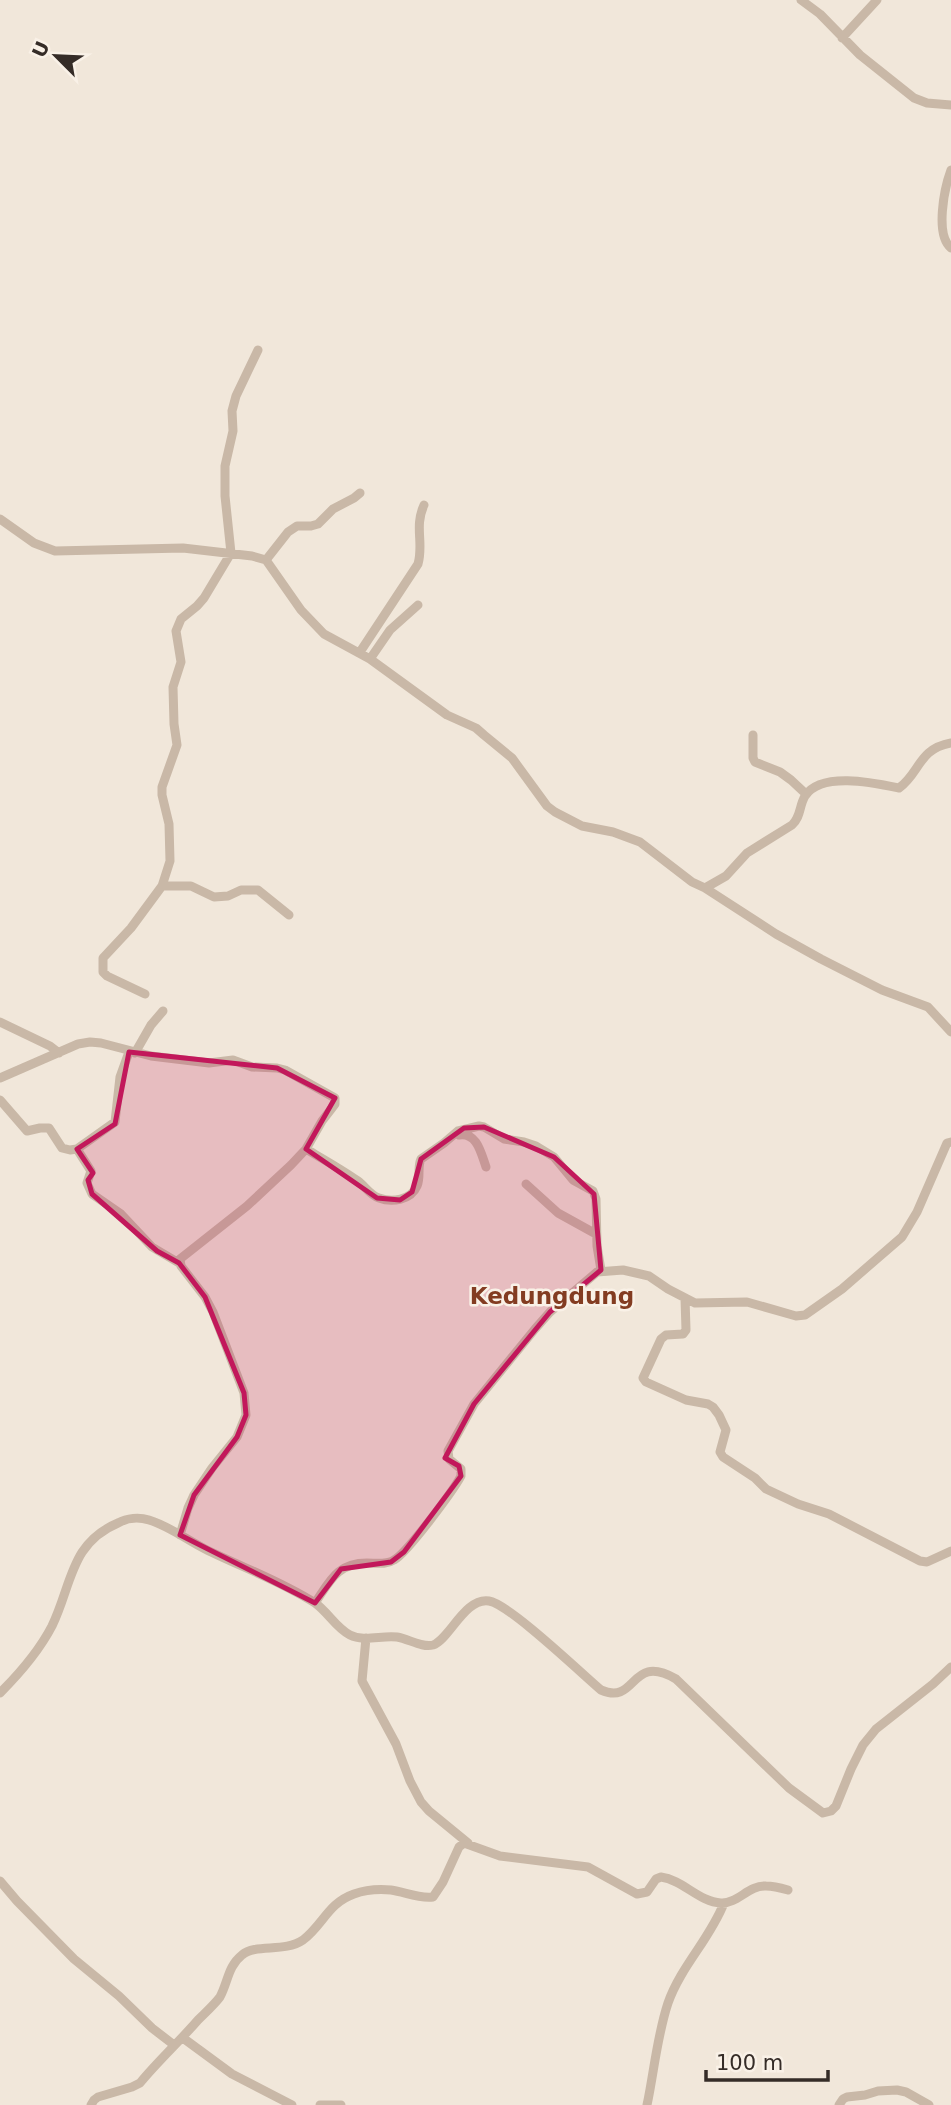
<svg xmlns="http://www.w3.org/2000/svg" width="951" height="2105" viewBox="0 0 951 2105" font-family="'DejaVu Sans',sans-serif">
  <rect width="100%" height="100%" fill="#f1e7da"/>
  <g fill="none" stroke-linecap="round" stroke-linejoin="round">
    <!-- minor -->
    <path stroke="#c9b8a7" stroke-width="9" d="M801,0l19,14 40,41 54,43 13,5 24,2
      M842,38l35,-38
      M951,170c-7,19 -16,65 0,78
      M0,519l34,24 21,8 128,-3 69,8 14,4 35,50 23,24 46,25 77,56 29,13 8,7 28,23 35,48 8,6 27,14 31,6 27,10 52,40 13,6 21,-12 21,-23 45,-28c9,-8 7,-19 13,-29 16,-25 70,-13 94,-8 21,-15 19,-39 52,-45
      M266,560l22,-28 9,-6h14l7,-2 15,-15 21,-11 6,-5
      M360,652l58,-88c6,-21 -4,-37 6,-59
      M370,659l20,-29 28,-25
      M753,735v23l2,4 25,10 11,8 15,14
      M162,886h29l23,11 14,-1 13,-6h17l31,25
      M705,888l71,46 45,25 61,31 46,17 23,25
      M145,994l-38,-18 -4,-4v-14l28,-30 31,-42 8,-25 -1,-37 -7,-29v-8l15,-42 -3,-21 -1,-37 8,-25 -5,-31 5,-12 16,-13 7,-8 27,-45 -6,-57v-30l8,-35 -1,-20 4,-15 22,-46
      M0,1022l50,24 9,7
      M135,1053l16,-28 12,-14
      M0,1078l78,-34 12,-2 11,1 50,13 58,7 24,-3 19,7 25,1 8,2 50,28v6l-3,4 -10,13 -16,28 -15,16 -44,41 -67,53 1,7 24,31 8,15 31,81 2,22 -9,22 -25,31 -18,27 -6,13 -8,27
      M0,1100l27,31 13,-3h9l13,20 8,2 7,-1 38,-27 5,-45 9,-25
      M459,1135c18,-3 22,18 27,32
      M77,1149l14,22 -4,12 5,11 29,20 31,33 27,16
      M306,1149c17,10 35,20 52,32 7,5 12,14 21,17 13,5 32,2 38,-12 4,-9 0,-19 4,-27l23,-16 14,-12 21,-5 5,1 20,12 20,3 12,4 18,11 19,23 20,11 3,8 1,47 4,24
      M526,1184l32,29 38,21
      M685,1298l1,32 -3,4 -17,1 -5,4 -18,39 3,4 40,18 22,4 5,3 6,8 7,15 -6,22 3,5 32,21 11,11 32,15 31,10 91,47 7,1 24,-11
      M315,1603c15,-22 22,-40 52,-40 9,0 19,2 27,-3 13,-7 59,-69 67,-84v-7l-12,-10 -1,-8 26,-47 61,-75 15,-17 47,-40 26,-2 26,6 19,13 27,14 52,-1 49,14 9,-1 37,-26 60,-52 15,-25 30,-69 4,-1
      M366,1638l-4,43 34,63 14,37 11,21 8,9 39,32
      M0,1693c20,-20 39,-42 52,-67 20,-41 18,-83 66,-103 9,-5 21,-6 31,-3 20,6 38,20 56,29 36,18 76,32 110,54 13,9 21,25 35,32 14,7 32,0 47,2 12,2 25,11 36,8 16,-5 32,-48 56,-44 20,3 92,72 112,89 37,16 28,-38 75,-11l113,109 34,25 8,-2 5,-5 15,-37 12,-24 13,-16 57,-45 18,-17
      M0,1881l17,20 57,58 45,37 33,32 22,17
      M183,2038l49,36 60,31
      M91,2105l3,-5 4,-3 34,-10 8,-4c18,-22 39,-41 58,-63 7,-7 16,-15 22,-23 8,-15 8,-31 22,-42 14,-12 42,-2 61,-15 20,-15 25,-37 51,-46 11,-4 26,-5 37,-4 14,2 28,9 42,7l10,-15 16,-35 5,-4 36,13 88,11 49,27 10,-2 9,-13 5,-2c22,3 38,25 60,26 16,1 28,-18 45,-17 7,0 15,2 22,4
      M320,2105h21
      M647,2105c7,-33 10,-69 21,-102 13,-37 42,-64 56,-100
      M839,2105l4,-6 4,-2 18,-2 13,-4 19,-1 9,2 23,13"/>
  </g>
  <!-- marked area -->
  <path fill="#c2185b" fill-opacity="0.2" stroke="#c2185b" stroke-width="5" stroke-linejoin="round" d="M129,1052l148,16 58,30 -29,51 71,49 23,2 12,-8 9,-33 43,-31 20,-1 70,30 40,37 7,76 -51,42 -76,92 -29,54 14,8 2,10 -57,76 -13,10 -50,7 -26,34 -135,-68 14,-40 43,-58 9,-22 -2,-22 -39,-96 -26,-34 -22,-12 -65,-57 -4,-14 5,-7 -16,-24 38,-25z"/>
  <g text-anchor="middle" stroke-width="5" stroke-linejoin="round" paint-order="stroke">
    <!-- quarter labels -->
    <g font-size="23" font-weight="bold" fill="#833c21" stroke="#f9f1e7">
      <text x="552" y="1304">Kedungdung</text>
    </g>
  </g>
  <!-- north arrow -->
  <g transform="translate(56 56) rotate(294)" stroke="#f9f1e7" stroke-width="5" paint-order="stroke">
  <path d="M0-5L12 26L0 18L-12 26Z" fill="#352c27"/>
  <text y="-10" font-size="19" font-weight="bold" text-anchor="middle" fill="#352c27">U</text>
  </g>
  <!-- scale -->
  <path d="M706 2070v10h122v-10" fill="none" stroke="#352c27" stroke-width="3.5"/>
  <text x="716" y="2070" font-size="21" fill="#352c27" stroke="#f9f1e7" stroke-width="5" paint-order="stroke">100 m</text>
</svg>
